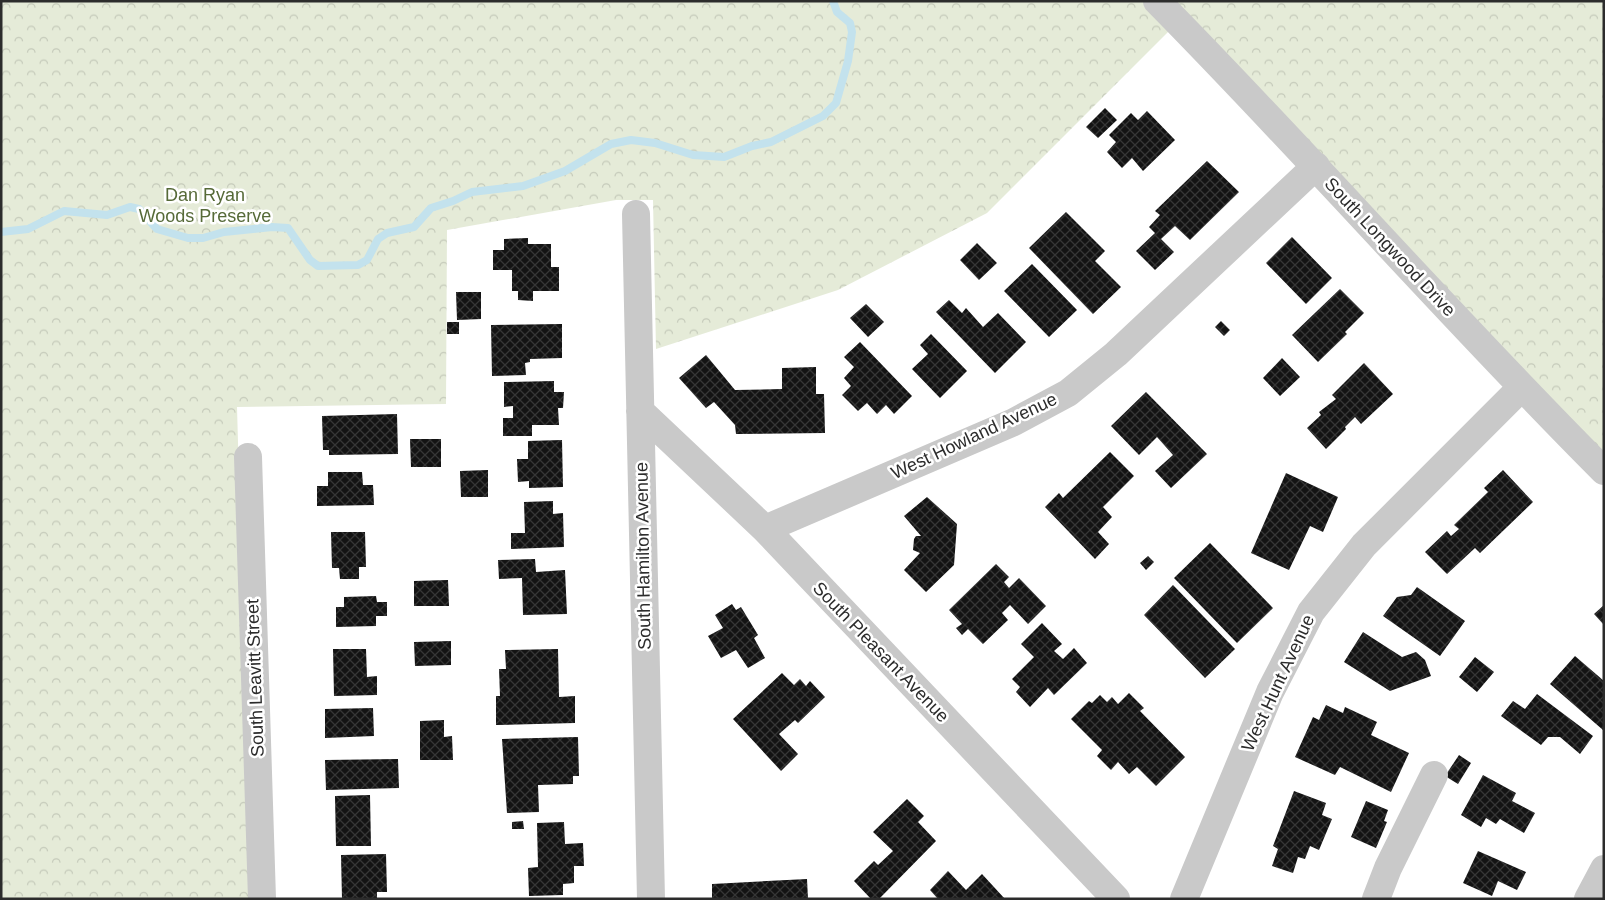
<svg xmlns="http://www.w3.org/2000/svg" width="1605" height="900" viewBox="0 0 1605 900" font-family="Helvetica,sans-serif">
  <defs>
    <pattern id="forest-crowns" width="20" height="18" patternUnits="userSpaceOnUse" patternTransform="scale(1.25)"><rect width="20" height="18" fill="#e5ebd8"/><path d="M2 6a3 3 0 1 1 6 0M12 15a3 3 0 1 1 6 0" fill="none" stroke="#c5caba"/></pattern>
    <pattern id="building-cross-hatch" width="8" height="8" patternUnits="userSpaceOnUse" patternTransform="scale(1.25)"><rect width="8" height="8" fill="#131313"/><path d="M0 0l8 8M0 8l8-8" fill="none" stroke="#363636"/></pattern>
  </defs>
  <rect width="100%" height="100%" fill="#fff"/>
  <!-- forest -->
  <path fill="url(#forest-crowns)" d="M1,1h1603v452l-426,-431 -191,191 -149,77 -182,59 -3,-149h-37l-169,30 -1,174 -209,3 14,492h-250z"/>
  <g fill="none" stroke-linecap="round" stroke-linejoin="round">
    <!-- stream -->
    <path stroke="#c3e2ed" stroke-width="8" d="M1,232l27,-3 36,-18 43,4 23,-8 9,2 18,20 31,9h15l21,-6 48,-5 16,1 22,32 8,6 40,-1 9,-5 11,-21 9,-6 27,-6 17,-19 22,-7 19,-9 51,-6 42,-15 46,-27 20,-4 24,3 38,12 31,2 28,-11 19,-4 52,-26 13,-13 12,-42 4,-29 -2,-9 -13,-11 -4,-11"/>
  </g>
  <!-- building -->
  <path fill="url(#building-cross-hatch)" d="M1105,108l12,12 -19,18 -12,-11z
    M1147,111l28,29 -32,31 -11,-13 -10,10 -15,-16 9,-10 -7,-7 22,-22 7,7z
    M1207,161l32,31 -49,48 -15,-14 -14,13 13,13 -19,18 -19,-19 19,-18 -6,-6 11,-12 -5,-4z
    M1066,212l39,39 -10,10 26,26 -28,27 -64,-66z
    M1292,237l40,41 -26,26 -40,-41z
    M528,238v6h23v23h8v24h-26v10l-15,-1v-9h-6v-21h-19v-20h11v-11z
    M977,243l20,20 -18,17 -19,-20z
    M1032,264l45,46 -28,27 -45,-46z
    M1340,289l24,24 -19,19 2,2 -29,28 -26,-27z
    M456,292h25v27l-24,1z
    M949,300l13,13 4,-5 17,19 15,-14 28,29 -31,31 -59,-61z
    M866,304l18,18 -16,15 -18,-19z
    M1221,321l9,9 -6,6 -9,-9z
    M447,322h12v12h-12z
    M562,324v34l-32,1v3l-5,1 1,12 -34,1 -1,-51z
    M931,334l36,37 -27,27 -28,-29 16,-15 -8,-9z
    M860,342l52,54 -18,18 -8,-9 -9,9 -10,-11 -9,8 -16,-16 9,-9 -7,-8 10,-11 -10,-10z
    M706,355l29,35 47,-1v-21l34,-1v27h8l1,39 -89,1 -1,-9 -21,-23 -8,6 -27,-30z
    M1282,358l18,19 -20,19 -17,-18z
    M1364,363l29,31 -32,30 -6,-7 -10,10 1,2 -20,20 -19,-21 14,-13 -2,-3 17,-13 -4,-4z
    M554,381v11h10l-1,16h-5l1,17h-27v11h-29v-18h10v-12l-9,1v-25z
    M1146,392l61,62 -36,34 -16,-17 18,-16 -16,-18 -18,18 -28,-29z
    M397,414l1,40 -69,1v-5h-6l-1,-34z
    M410,439h31v28h-30z
    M562,440l1,47 -34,1v-7l-11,1 -1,-23h11v-18z
    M1110,452l24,24 -31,31 9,10 -14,15 11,12 -14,15 -50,-52 14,-14 4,5z
    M488,470v27h-27l-1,-26z
    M1503,470l30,32 -53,51 -5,-5 -28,26 -22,-22 22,-21 4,5 8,-7 -5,-4 34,-33 -4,-4z
    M328,472h34l1,13h10l1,20 -57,1v-20h11z
    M1286,473l52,24 -15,35 -13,-6 -21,44 -38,-17z
    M927,497l30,27 -3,41 -28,27 -22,-22 16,-17 -7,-3 1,-11 2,-3h5l-17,-20z
    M553,501v13l10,-1 1,34 -53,2v-16h14l-1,-31z
    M331,532h34l1,35h-7v12h-19l-1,-11h-7z
    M1210,543l63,65 -36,35 -63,-65z
    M1148,556l6,6 -8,8 -6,-7z
    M535,559l1,13 29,-2 2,44 -44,1 -1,-37 -23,1 -1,-19z
    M996,564l13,13 -5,5 5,6 10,-10 27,28 -18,18 -18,-19 -8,8 6,7 -25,24 -15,-15 -6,6 -6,-7 6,-4 -13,-14z
    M448,580l1,26h-35v-25z
    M1173,585l62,64 -30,29 -61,-63z
    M1417,587l48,34 -25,35 -57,-40 14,-19 14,-2z
    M376,596l1,6h10v14h-11v10l-40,1v-20h8v-10z
    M732,604l4,6 5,-3 17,28 -4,3 11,20 -17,10 -12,-18 -15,8 -13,-22 15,-8 -8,-13z
    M1604,605v20l-10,-11z
    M1042,623l20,21 -8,7 9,8 11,-11 13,15 -33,32 -6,-7 -18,19 -14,-15 4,-5 -8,-8 22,-22 -13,-13z
    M1363,632l39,25 14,-5 9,8 6,16 -41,15 -46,-29z
    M451,641v24l-36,1 -1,-24z
    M333,649h33l1,28 10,-1v19l-43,1z
    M558,649l1,48 16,-1v27l-79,2v-29h4l-1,-27h7l-1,-19z
    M1575,656l29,25 -1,49 -53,-46z
    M1475,657l19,15 -17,20 -18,-15z
    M782,673l12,12 6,-6 6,7 4,-5 15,16 -27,26 -3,-3 -16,14 19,20 -17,17 -48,-52z
    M1129,693l15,15 -4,3 45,46 -29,29 -19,-19 -8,7 -11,-12 -7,8 -14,-14 5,-6 -31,-31 18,-18 3,2 8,-8 7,7 5,-5 6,7z
    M1537,694l56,42 -13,18 -20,-17h-12l-7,8 -40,-29 12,-15 12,8z
    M1326,705l17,8 2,-6 32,15 -6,13 38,18 -18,39 -51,-25 -5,8 -40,-18 18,-40 6,3z
    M373,708l1,28 -49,2v-29z
    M444,720v17l8,-1 1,24h-33v-39z
    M578,737l1,39h-6v8l-35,1 1,27 -32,1 -5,-74z
    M1459,755l12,8 -13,21 -13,-8z
    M398,759l1,29 -73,2 -1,-30z
    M1483,775l33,18 -4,8 23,12 -11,20 -24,-14 -4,5 -10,-6 -5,9 -20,-12z
    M1294,791l32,12 -4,12 10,4 -13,31 -9,-4 -5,13 -7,-2 -5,16 -21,-7 6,-17 -5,-3z
    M370,795l1,51h-35l-1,-50z
    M907,799l17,17 -6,6 18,19 -57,58h-8l-17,-18 20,-20 4,4 15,-14 -20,-19z
    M1366,801l22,9 -4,11 3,1 -11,26 -25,-11z
    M523,821l1,8h-12v-7z
    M564,822l1,22 18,-1 1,23h-10v17l-11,1v11l-34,1 -1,-28 10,-1 -1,-44z
    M1478,851l48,21 -9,18 -19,-9 -6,15 -29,-13z
    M386,854l1,38h-10v7h-35l-1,-44z
    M948,871l18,19 16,-16 23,25h-67l-8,-9z
    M807,879l1,20h-96v-15z"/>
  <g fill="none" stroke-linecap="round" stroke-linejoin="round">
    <!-- minor -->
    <path stroke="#c9c9c9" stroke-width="28" d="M1157,1c152,154 294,317 447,470
      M636,214l15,685
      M640,411l125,118 351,370
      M248,457l14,442
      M765,529l249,-107 54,-29 48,-39 200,-188
      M1184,899l86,-207 41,-80 53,-67 157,-157
      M1376,899l12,-31 46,-93
      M1588,899l16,-30"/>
  </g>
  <g text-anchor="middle" stroke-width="5" stroke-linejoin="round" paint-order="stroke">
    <!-- park labels -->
    <g font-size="18" fill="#566a38" stroke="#fff">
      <text x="205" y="201">Dan Ryan<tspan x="205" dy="21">Woods Preserve</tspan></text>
    </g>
    <!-- street labels -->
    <g font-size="18" fill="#2c2c2c" stroke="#fff">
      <text transform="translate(1390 247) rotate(47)" y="6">South Longwood Drive</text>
      <text transform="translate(974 436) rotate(-25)" y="6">West Howland Avenue</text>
      <text transform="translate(643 556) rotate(-91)" y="6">South Hamilton Avenue</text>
      <text transform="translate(881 652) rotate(46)" y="6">South Pleasant Avenue</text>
      <text transform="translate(255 678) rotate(-92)" y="6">South Leavitt Street</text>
      <text transform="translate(1278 683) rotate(-65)" y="6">West Hunt Avenue</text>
    </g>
  </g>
  <!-- border -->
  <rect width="1605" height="900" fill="none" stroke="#2c2c2c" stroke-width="5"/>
</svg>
